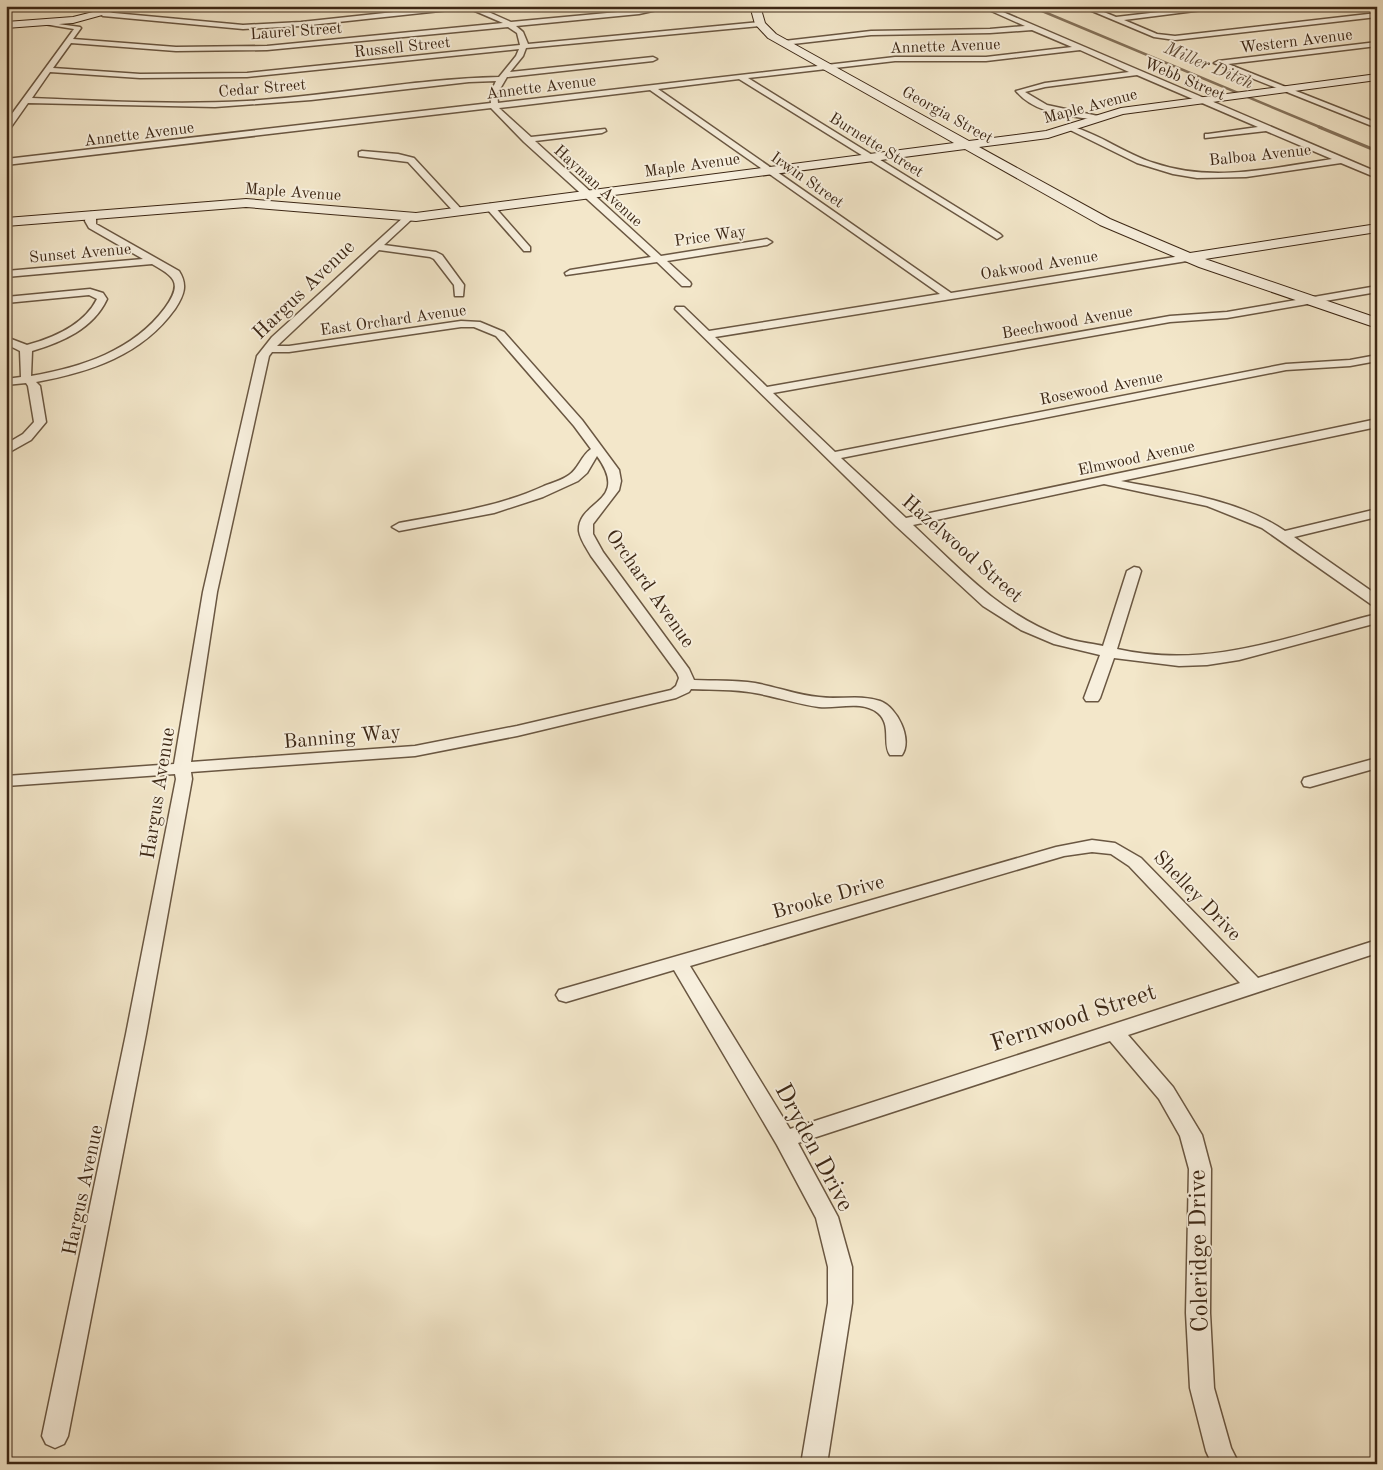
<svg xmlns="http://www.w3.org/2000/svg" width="1383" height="1470" viewBox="0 0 1383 1470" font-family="'Old Standard TT',serif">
  <rect width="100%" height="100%" fill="#f3e7ca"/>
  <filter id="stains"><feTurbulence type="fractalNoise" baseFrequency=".004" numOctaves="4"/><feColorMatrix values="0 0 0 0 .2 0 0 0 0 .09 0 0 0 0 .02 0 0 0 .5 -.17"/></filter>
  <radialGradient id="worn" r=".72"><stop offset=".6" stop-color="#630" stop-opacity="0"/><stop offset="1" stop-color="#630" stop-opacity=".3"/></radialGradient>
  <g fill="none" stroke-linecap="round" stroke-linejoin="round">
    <!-- stream-far1 -->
    <path stroke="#85735c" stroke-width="2.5" d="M1030,6l292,122"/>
    <!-- stream -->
    <path stroke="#85735c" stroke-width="3" d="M1319,127l58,24"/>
    <!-- street casing -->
    <g stroke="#6a5742" stroke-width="3">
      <path id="street" d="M450,6h25l36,16 128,-12 21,-4h15l-36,8 -123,12 7,6 5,12 232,-22 3,2 -3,2 -234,22 -3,8 -13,16 143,-15 4,2 -4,2 -146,16 -10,17 1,9 397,-46h91l86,-10 -40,-17 -42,3 -119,2 -87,10 -4,-2 4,-2 87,-10 119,-2 35,-3 -45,-20h9l388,166v6l-36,-15 -95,14 -49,1 -24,-4 -36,-11 -71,-35 4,-2c30,8 55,28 84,37 58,20 119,5 178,-4l-66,-28 -61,7v-4h3l50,-7 -121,-52 -92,12 -20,5 22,13 51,11 1,2 -4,2c-27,-5 -60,-6 -79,-29l29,-8 84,-11 -49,-22 -94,11h-91l-147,17 252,156 2,2 -5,3 -258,-160 -81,10 293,204 236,-38 5,3 -5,3 -472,76 52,50 403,-71 57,-4 150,-26v6l-150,26 -57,4 -397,71 62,59 451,-88 64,-4 27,-5v6l-27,5 -64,4 -445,88 65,60 471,-99v8l-256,54c55,11 117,18 164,50l92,-22v8l-83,20 83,58v11l-5,-1 -110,-77 -55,-22 -103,-22 -191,41c46,43 87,89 149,112 13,5 28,6 41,9l24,-75 7,-4 5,1 2,3 -24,78c93,21 171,-13 260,-35v9l-138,37 -32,5 -28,1 -65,-8 -14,40 -2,3h-12l-2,-3 16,-43 -46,-11 -33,-14 -38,-24 -87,-80 -221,-217 1,-2h8l25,24 231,-37 -290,-204 -151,18 32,29 74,-8 1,2 -4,2 -67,8 126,115 106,-17 5,3 -5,3 -100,16 23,21 1,2 -1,2h-8l-25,-24 -91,13 -1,-2 5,-3 81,-13 -127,-115 -33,-34 -485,57v-6l485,-56 -1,-9 6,-13 -27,1 -158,18 -96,7 -187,-4 -19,27h-3v-8l68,-93 -30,-5v-2l36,5 1,1 -8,11 103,8 91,-1 236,-23 -35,-15 -167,18 -58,3 -140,-13 -3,-2 3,-2 140,13 58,-3zM508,27l9,6 3,12 -273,28 -107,1 -87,-6 18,-25 105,8 91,-1zM519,49l-3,7 -17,21c-84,2 -168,19 -252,24 -72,4 -144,0 -215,-3l18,-26 90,6 107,-1z
        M1080,6h9l27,11 95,-11h23l-110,14 33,14 18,2 202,-23v4l-202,23 -21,-3z
        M1377,42v4l-149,18 149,59v5l-163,-65 4,-2z
        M362,151l36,3 16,4 49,53 -2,2h-6l-47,-51 -49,-6v-4z
        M490,204l3,1 37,42v4h-6l-37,-42 -2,-2z
        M91,212l5,3v9l83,47c9,14 5,24 -4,38 -33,46 -84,63 -139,73l4,4 6,36 -15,18 -25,14v-10l17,-10 11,-12 -6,-36 -2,-3 -20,2v-6l15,-2 -1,-26 -14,-7v-7l21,8c26,-7 57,-20 70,-46l-8,-4 -83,8v-6l84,-8 13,4 4,6c-14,30 -45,43 -75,52l-1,25c51,-9 102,-25 134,-68 18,-25 10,-31 -13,-44l-146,13v-6l137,-12 -54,-31 -4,-7 1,-6z
        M409,214l5,3 -2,2 -28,26 52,7 6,3 22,30 -1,11h-8l-1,-11 -20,-26 -4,-2 -51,-7 -102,96h12l172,-25 19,1 24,10 78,88 37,50 2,11 -2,9 -26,34v10l10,18 86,117 5,11c20,1 41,0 61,3 22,4 42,12 64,14 20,3 41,-3 61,4 17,6 33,38 22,54h-12c-8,-11 2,-30 -12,-42 -16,-13 -41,-4 -59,-6 -22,-3 -42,-10 -64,-14 -21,-4 -43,-3 -64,-4l-2,3 -13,6 -159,38 -102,20 -224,16 1,7 -46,255 -78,402 -4,8 -9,4 -9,-4 -4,-8 84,-402 50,-255 -1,-5 -169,12v-10l168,-12 29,-172 54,-236 15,-19 134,-122zM461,327h13l22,9 78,90 17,23c-10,7 -12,19 -22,26 -7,5 -17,8 -25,11 -46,21 -96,28 -145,37l-7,4 7,4 95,-18 49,-16 35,-16 9,-8 10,-17c34,47 -20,44 -18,75 1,8 8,18 12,25l86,117 2,5 -3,8 -5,4 -154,36 -102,20 -224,16 26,-170 52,-236 3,-4h17z
        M1377,758v10l-67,19 -6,-1 -2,-4 2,-4z
        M1092,840l23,3 26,15 117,120 119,-38v13l-249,82 45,52 29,48 9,34 -1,144 4,75 17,60 8,16h-27l-6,-13 -16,-63 -4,-75 3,-144 -9,-33 -21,-37 -49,-58 -312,102 40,74 14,50v36l-25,161h-26l27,-161v-36l-12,-49 -39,-73 -103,-175 -108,32 -7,-2 -3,-5 3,-5 7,-2 490,-141zM1092,852l19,2 18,12 111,117 -450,146 -100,-163 374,-110z"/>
    </g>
    <!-- secondary casing -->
    <g stroke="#3c2715" stroke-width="2">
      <path id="secondary" d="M117,6h18l-62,17 -67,5v-6l67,-5z
        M750,6h10l5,17 11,11 193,107 77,-10 75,-23 256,-34v6l-254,34 -75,24 -69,9 131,72 80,34 187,-29v8l-172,27 172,59v10l-178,-61 -99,-42 -135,-76 -549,72 -170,-14 -240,19v-8l240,-19 170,14 538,-70 -186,-105 -13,-14z"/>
    </g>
    <!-- street -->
    <use href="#street" fill="#f7efdd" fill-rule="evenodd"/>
    <!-- secondary -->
    <use href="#secondary" fill="#f7efdd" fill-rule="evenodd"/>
  </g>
  <g text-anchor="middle" stroke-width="4" stroke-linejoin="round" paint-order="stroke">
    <!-- far-street labels -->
    <g font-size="16" fill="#3c2715" stroke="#f7efdd">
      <text transform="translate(296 30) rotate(-4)" y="6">Laurel Street</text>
      <text transform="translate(1296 40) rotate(-7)" y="6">Western Avenue</text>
      <text transform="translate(945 45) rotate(-2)" y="6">Annette Avenue</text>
      <text transform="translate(402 46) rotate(-6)" y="6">Russell Street</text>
      <text transform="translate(1185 78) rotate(23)" y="6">Webb Street</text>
      <text transform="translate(541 86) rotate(-7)" y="6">Annette Avenue</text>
      <text transform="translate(262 87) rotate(-5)" y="6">Cedar Street</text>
      <text transform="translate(1090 105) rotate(-15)" y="6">Maple Avenue</text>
      <text transform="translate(948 114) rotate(29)" y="6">Georgia Street</text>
      <text transform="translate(139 133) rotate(-7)" y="6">Annette Avenue</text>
      <text transform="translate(877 144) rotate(32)" y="6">Burnette Street</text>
      <text transform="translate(1260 154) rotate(-6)" y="6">Balboa Avenue</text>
      <text transform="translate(692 164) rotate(-8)" y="6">Maple Avenue</text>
      <text transform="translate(808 179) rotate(35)" y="6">Irwin Street</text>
      <text transform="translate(599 185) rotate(42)" y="6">Hayman Avenue</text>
      <text transform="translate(293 191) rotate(4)" y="6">Maple Avenue</text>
      <text transform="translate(710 235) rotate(-8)" y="6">Price Way</text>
      <text transform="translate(80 252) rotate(-5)" y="6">Sunset Avenue</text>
      <text transform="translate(1039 264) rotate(-9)" y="6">Oakwood Avenue</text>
      <text transform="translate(393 319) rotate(-8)" y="6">East Orchard Avenue</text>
      <text transform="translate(1067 321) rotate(-10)" y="6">Beechwood Avenue</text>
      <text transform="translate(1101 387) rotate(-11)" y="6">Rosewood Avenue</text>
      <text transform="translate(1136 457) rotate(-12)" y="6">Elmwood Avenue</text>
    </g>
    <!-- far-water labels -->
    <g font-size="18" font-style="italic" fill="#604d39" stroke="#f7efdd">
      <text transform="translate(1209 65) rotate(23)" y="6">Miller Ditch</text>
    </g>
    <!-- street labels -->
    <g font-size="20" fill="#3c2715" stroke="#f7efdd">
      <text transform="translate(303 289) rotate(-44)" y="7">Hargus Avenue</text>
      <text transform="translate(963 548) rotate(41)" y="7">Hazelwood Street</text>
      <text transform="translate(651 588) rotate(55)" y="7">Orchard Avenue</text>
      <text transform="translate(342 736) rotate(-5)" y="7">Banning Way</text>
      <text transform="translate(157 793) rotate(-81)" y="7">Hargus Avenue</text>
      <text transform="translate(1198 895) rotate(46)" y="7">Shelley Drive</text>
      <text transform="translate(828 896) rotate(-16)" y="7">Brooke Drive</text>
      <text transform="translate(82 1190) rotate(-78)" y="7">Hargus Avenue</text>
    </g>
    <!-- near-street labels -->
    <g font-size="24" fill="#3c2715" stroke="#f7efdd">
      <text transform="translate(1073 1017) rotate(-18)" y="8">Fernwood Street</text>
      <text transform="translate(815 1147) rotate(62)" y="8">Dryden Drive</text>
      <text transform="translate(1198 1251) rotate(-91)" y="8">Coleridge Drive</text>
    </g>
  </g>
  <!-- margin -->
  <rect width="1383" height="1470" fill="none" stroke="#f3e7ca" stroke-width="25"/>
  <rect x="8" y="8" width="1368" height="1455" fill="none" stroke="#3c2715" stroke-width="2.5"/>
  <rect x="12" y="12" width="1358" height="1445" fill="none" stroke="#3c2715"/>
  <rect width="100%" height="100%" filter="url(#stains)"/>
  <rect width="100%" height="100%" fill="url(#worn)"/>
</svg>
